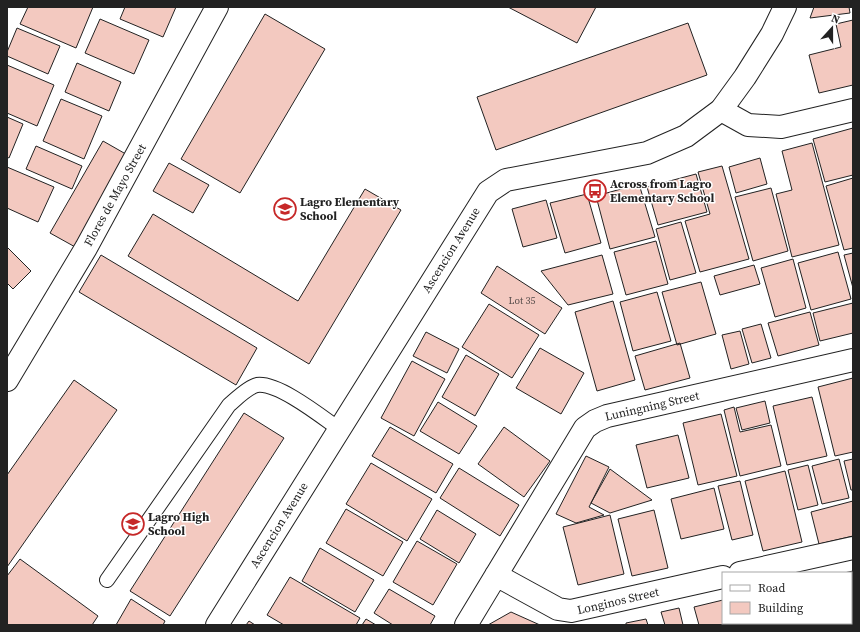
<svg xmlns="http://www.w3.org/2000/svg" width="860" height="632" viewBox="0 0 860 632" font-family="'Source Serif 4',serif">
  <rect width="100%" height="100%" fill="#fff"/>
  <!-- building -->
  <path fill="#f3c9c0" stroke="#222" d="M28,7h65l-17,41 -56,-24z
    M125,7h51l-13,30 -43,-18z
    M508,7h88l-19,36z
    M814,7h35l1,6 -40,5z
    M265,14l60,35 -85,144 -59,-34z
    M100,19l49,21 -15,34 -49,-21z
    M853,20v65l-34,8 -10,-38 32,-8 -5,-23z
    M688,23l19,52 -211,75 -19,-53z
    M17,28l43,18 -12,28 -41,-18v-4z
    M77,63l44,19 -12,29 -44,-19z
    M7,65l47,20 -17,41 -30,-13z
    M61,99l41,17 -18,43 -41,-18z
    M7,117l16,7 -14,34 -2,-1z
    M853,128v47l-28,7 -12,-43z
    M103,141l28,16 -54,91 -27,-15z
    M812,143l27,102 -47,12 -16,-63 16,-4 -10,-39z
    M36,146l46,20 -10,23 -46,-20z
    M760,158l7,26 -31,9 -7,-26z
    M169,163l40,22 -16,28 -40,-22z
    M722,166l27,93 -49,13 -15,-51 25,-7 -12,-42z
    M7,167l47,20 -16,35 -31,-14z
    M696,174l11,38 -49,13 -11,-38z
    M853,178v70l-9,2 -18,-64z
    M639,184l16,53 -45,12 -14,-53z
    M771,188l17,63 -35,10 -18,-64z
    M365,189l36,21 -92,154 -181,-108 25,-42 145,87z
    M587,194l14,49 -36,10 -15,-50z
    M546,200l11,38 -34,9 -11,-38z
    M681,222l15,51 -26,7 -14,-51z
    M656,241l12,43 -42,11 -12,-43z
    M7,247l24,24 -18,18 -6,-6z
    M838,252l13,47 -40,11 -13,-47z
    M853,253v35l-9,-33z
    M101,255l156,93 -21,37 -157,-93z
    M602,255l11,39 -45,11 -27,-34z
    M793,259l13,49 -31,9 -14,-49z
    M754,265l6,19 -40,11 -6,-19z
    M497,266l65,42 -17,26 -64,-41z
    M701,282l15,52 -39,11 -15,-53z
    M657,292l14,49 -38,10 -13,-49z
    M613,301l22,79 -38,11 -22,-79z
    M853,303v30l-33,8 -7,-28z
    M489,304l50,31 -27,43 -50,-31z
    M810,312l9,33 -41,11 -10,-33z
    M761,324l10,34 -19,5 -10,-34z
    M740,331l9,33 -18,5 -9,-34z
    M426,332l33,17 -12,24 -34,-17z
    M680,343l10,35 -45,12 -10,-34z
    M540,348l44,25 -23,41 -45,-26z
    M466,355l33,19 -24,42 -33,-19z
    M412,361l33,18 -31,57 -33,-18z
    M853,378v74l-18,4 -17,-69z
    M74,380l43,30 -110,157v-92z
    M812,397l15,59 -40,9 -14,-59z
    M765,401l5,22 -28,7 -6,-22z
    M438,402l39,24 -18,28 -39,-23z
    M734,407l6,25 31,-7 10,41 -41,10 -16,-66z
    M244,413l40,25 -114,178 -40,-25z
    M721,414l16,62 -39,9 -15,-62z
    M390,427l63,37 -17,29 -64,-37z
    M504,427l46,34 -26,36 -46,-33z
    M678,435l11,43 -42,10 -11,-43z
    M586,456l23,11 -20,40 15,8 -28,8 -20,-9z
    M839,459l10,39 -27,6 -10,-38z
    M853,459v31h-2l-7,-29z
    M371,463l61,36 -25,42 -61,-37z
    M808,465l10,40 -20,5 -10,-40z
    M459,468l60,37 -19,31 -60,-38z
    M610,469l42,31 -42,13 -19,-10z
    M785,471l17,71 -39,9 -18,-70z
    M740,481l13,54 -21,5 -14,-54z
    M714,488l10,41 -43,10 -10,-40z
    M853,501v35l-34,8 -8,-32z
    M346,509l57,33 -20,34 -57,-33z
    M437,510l39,24 -17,29 -39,-24z
    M654,510l14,58 -36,8 -14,-57z
    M610,515l14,59 -46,11 -15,-58z
    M417,541l40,23 -24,41 -40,-23z
    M320,548l54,32 -19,32 -53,-31z
    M20,559l78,57 -6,9h-85v-49z
    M853,571v54h-8l-1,-2h7v-50h-7z
    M290,577l70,41 -4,7h-72l-17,-10z
    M389,589l46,27 -5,9h-37l-19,-12z
    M131,599l34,22 -2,4h-47z
    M723,600v23h17l1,2h-42l-5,-18z
    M679,608l4,17h-18l-4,-13z
    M511,612l29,13h-52z
    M366,619l10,6h-14z
    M646,619l2,6h-22v-2z
    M249,621l6,4h-9z
    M747,623h39l1,2h-40z
    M795,623h40l1,2h-41z"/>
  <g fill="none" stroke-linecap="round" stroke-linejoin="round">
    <!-- lane casing -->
    <g stroke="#222" stroke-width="16">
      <path id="lane" d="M107,580l122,-175c7,-6 19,-18 28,-20 21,-3 65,32 82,44"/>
    </g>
    <!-- street casing -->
    <g stroke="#222" stroke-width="24">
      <path id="street" d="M721,110l27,15 33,2 72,-17
        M740,573l113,-25
        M496,575l62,34 13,2 152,-34
        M466,625l119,-197 10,-7 12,-5 246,-56"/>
    </g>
    <!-- secondary casing -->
    <g stroke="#222" stroke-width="24">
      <path id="secondary" d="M7,380l79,-132 131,-241
        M217,625l271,-433 18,-12 141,-27 39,-17 35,-26 24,-33 27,-43 13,-27"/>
    </g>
    <!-- lane -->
    <use href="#lane" stroke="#fff" stroke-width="14"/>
    <!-- street -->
    <use href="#street" stroke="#fff" stroke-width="22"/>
    <!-- secondary -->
    <use href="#secondary" stroke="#fff" stroke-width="22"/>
  </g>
  <!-- icons -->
  <defs>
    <g id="bus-ring" transform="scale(1.15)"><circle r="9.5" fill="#fff" stroke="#c62828" stroke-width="1.5"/><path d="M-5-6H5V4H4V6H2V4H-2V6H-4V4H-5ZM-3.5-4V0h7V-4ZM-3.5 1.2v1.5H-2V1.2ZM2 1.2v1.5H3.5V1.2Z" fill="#c62828"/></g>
    <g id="school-ring" transform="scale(1.15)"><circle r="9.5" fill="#fff" stroke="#c62828" stroke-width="1.5"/><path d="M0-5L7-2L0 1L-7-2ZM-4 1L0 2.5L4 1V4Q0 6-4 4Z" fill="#c62828"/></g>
  </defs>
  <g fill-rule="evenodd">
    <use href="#bus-ring" x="595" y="191"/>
    <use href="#school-ring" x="285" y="209"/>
    <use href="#school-ring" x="133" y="524"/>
  </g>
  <g text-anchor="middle" stroke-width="3" stroke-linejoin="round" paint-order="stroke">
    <!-- number labels -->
    <g font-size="10" fill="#564c4a">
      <text x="522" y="304">Lot 35</text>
    </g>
    <!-- poi labels -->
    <g font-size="12" font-weight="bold" fill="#222" stroke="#fff" text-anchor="start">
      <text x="610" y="188">Across from Lagro<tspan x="610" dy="14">Elementary School</tspan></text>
      <text x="300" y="206">Lagro Elementary<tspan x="300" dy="14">School</tspan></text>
      <text x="148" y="521">Lagro High<tspan x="148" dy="14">School</tspan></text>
    </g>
    <!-- street labels -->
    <g font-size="12" fill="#222" stroke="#fff">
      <text transform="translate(115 195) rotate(-61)" y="4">Flores de Mayo Street</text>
      <text transform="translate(451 250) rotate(-58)" y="4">Ascencion Avenue</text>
      <text transform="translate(652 406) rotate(-13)" y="4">Luningning Street</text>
      <text transform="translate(279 525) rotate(-58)" y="4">Ascencion Avenue</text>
      <text transform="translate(618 601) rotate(-13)" y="4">Longinos Street</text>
    </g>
  </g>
  <!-- border -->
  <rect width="860" height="632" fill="none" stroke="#222222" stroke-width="16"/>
  <!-- legend -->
  <rect x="722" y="572" width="130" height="52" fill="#ffffff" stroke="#a7a7a7"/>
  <rect x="730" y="585" width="20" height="6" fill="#ffffff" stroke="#a7a7a7"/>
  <text x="758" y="592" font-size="12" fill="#222222">Road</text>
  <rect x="730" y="602" width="20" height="12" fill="#f3c9c0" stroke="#a7a7a7"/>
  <text x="758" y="612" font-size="12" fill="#222222">Building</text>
  <!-- north arrow -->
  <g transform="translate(832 28) rotate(21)" stroke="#ffffff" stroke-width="3" paint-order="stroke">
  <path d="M0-3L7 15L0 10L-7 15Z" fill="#222222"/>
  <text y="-6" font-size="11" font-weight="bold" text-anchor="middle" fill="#222222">N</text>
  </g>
</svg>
